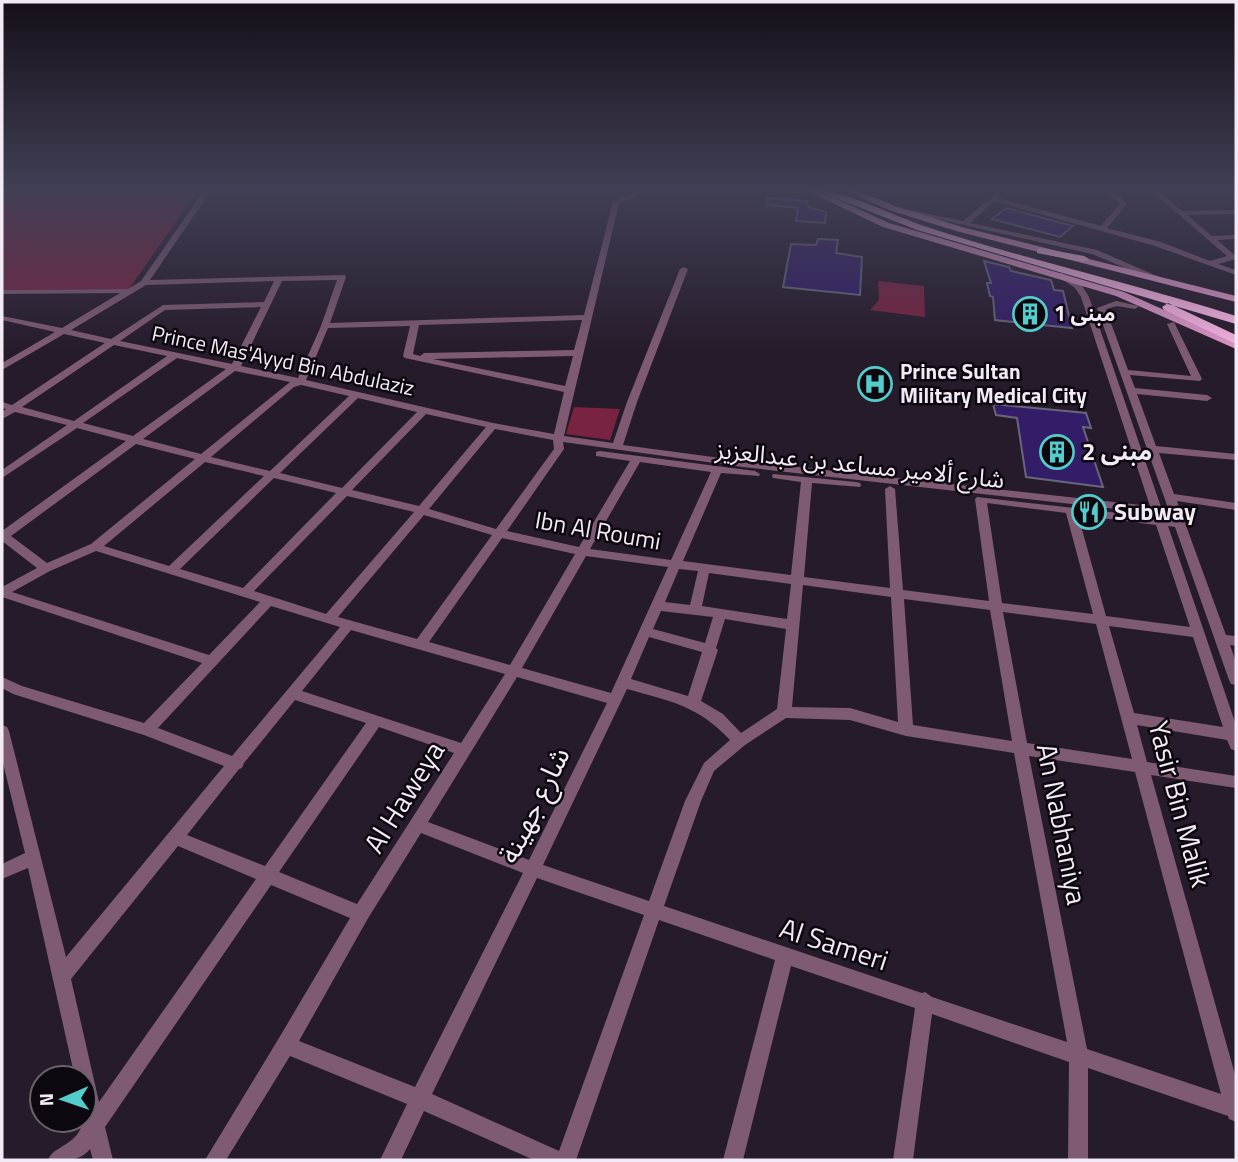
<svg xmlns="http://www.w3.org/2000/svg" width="1238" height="1162" viewBox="0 0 1238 1162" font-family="'Titillium Web','Noto Sans Arabic',sans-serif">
  <rect width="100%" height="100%" fill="#261b2b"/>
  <!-- green -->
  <path fill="#782341" d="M2,189h197l-70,100 -127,1z
    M878,281l46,5 1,31 -55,-7 9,-10z
    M574,407l46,2 -10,31 -44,-6z"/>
  <!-- building -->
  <path fill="#331d68" stroke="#68657b" stroke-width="2" d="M768,198l39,3 1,6 18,5 -1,11 -29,-2 2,-13 -32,-3z
    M1006,208l67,18 -13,11 -68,-18z
    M818,239l20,1 -2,13 26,4 -2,38 -77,-8 8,-43 25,1z
    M984,261l25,6 2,4 40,9 3,10 9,1 9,37 -77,-8 -2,-23 -3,-1 -3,-13h4z
    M993,404l93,9 5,15 -8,-1 20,60 -77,-10 -9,-59 -21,-3z"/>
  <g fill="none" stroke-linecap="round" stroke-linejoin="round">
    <!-- minor -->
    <path fill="#7e5b73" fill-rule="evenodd" d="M205,189h7l-62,91 195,-5 1,2 -16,46 254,-8 29,-113 19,-8 2,-5h7l-4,7 -18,7 -55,233 49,7 14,-41 53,-133 4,-2 4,2 -51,133 -14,43 120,16 407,45 -69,-209 -6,-9 -16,-11v-4h3l19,11 8,13 72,210 7,1 -71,-200 19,-7 23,5 -4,3 -18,-3 -11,3 22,61 63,6 -24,-52 7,-2 28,57 -2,2 -70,-6 5,13 72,7 5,3 -5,3 -70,-7 19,52 80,8v6l-77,-7 15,41 62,9v7l-59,-9 49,134 10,1v10l-6,-1 6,17v23l-5,-1 -2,-4 -54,-153 -7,-1 68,199v26l-5,-2 -4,-9 -90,-15 10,37 89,14v12l-85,-13 85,303v44l-7,-3 -1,-3 -140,-48v92h-20l1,-98 -137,-48 -19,146h-20l22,-152 -124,-42 -48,194h-20l52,-200 -116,-40 -83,240h-42l-110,-49 -23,49h-21l27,-56 -117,-48 -64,104h-21l74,-122 71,-120 -79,-33 -166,242 8,33h-20l-3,-11c-10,13 -26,11 -42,11 4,-10 12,-11 21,-18 21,-14 15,-42 15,-64h-9l-47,-210 -26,11v-15l23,-11 -23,-94v-34l5,2 2,4 57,226 158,-191 -80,-31 -131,-41 -11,-6v-11l20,9 122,37 58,-60 -200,-66v-10l35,-19 -35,-27v-10l124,-90 -49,-13 -75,50v-8l65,-45 -52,-13 -13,7v-7l4,-3 -4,-1v-6l10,3 93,-62 -41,-9 -62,36v-7l53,-31 -53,-12v-4l60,12 58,-35 -118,1v-4l126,-1 13,-8zM337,280l-16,46 -23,52 -57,-12 41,-85zM274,281l-10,21 -101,3 -52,34 -40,-9 75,-45zM261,307l-29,57 -112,-23 45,-31zM582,320l-8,30 -150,3 -4,3 -7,-2 6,-29zM410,326l-7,30 2,2 159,34 -10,42 -61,-11 -187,-43 22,-52zM114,345l53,11 -93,65 -52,-14zM573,356l-8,30 -132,-27zM177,358l49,11 -93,67 -50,-13zM235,371l55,11 -89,72 -58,-15zM301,385l48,11 -79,75 -59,-14 83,-70zM358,398l59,14 -75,76 -62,-15zM426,414l60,13 -67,79 -67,-16zM495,429l58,11 1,9 -58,80 -67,-20zM563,442l180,25 409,46 2,4 -177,-20 -2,2 14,102 -86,-11 -8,-101 -5,-3 -5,3 5,99 -86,-11 8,-94 48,4 1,-2 -1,-2 -4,-1 -83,-8 -1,2 1,2 28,4 -10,93 -108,-14 38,-88 38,3 1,-2 -5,-3 -155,-20 -4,1v4l34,5 -51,86 -72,-16 57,-82zM136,444l59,15 -104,85 -44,19 -36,-27zM205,462l59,14 -95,90 -65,-20zM640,462l71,10 -40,88 -81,-11zM274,478l62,15 -93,95 -63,-19zM347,496l67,16 -88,102 -72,-23zM987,503l79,10 27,101 -91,-11zM1164,514l6,1 2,4h-7zM424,515l68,20 -75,104 -79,-22zM1078,515l78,10 34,102 -84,-11zM502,538l73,16 -65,111 -81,-23zM96,551l164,51 -51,53 -197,-63 38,-21zM586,556l82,11 -57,126 -89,-25zM679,569l19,2 -8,34 -25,-3zM709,573l82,11 -4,35 -85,-13zM803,585l88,12 7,125 -48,-14 -58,-1zM904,599l86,11 22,131 -99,-16zM271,606l69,21 -108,129 -74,-28zM661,611l52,6 -8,26 -52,-14zM1003,612l93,12 36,135 -105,-16zM725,619l61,10 -9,80 -36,24 -18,-19 -22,-13 17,-51 -2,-2zM1109,626l84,11 30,90 -89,-14zM351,630l154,44 -44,69 -159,-52zM649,637l53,15 -14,44 -57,-17zM517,677l90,26 -78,157 -101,-38zM627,689c45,13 70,16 103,51l-26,23 -19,38 -36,100 -106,-36zM295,700l71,23 -101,143 -78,-31 52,-66 3,-1 2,-5zM786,718l64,2 56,16 108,17 53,289 -135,-45 -7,-5 -3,1 -258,-87 37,-105 13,-30 31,-26zM379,727l75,26 -97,151 -78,-32zM1029,756l106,16 86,322 -134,-45zM421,833l102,40 -108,214 -116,-46 68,-121zM178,846l78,33 -157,223 -28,-123zM537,878l107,37 -85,236 -127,-57z
      M1001,189h76l-74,4 -3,-2z
      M1104,189h7l16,15 -20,24 54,14 49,19 17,-5 -78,-67h8l25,22 54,-1v4l-49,1 25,21 24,-1v4l-19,1 19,16v3l-18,5 18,6v5l-81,-29 -161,-45 -24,22 127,27 69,30 -7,2 -67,-28 -190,-43 4,-2 57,12 35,-29 3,2 -4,4 104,28 19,-22z"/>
    <!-- major -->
    <path fill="#dd96c7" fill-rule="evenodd" d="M803,189h12l74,34 235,69 112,50v7l-120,-53 -233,-69z
      M842,189h12l41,17 67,21 274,69v6l-280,-71 -67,-21z"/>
    <!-- highway -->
    <path fill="#f9b4e3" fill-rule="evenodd" d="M813,189c28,0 81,27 111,37 103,34 209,57 312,90v8l-319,-94z
      M1041,248l43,8 5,3 -5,3 -47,-9v-4z
      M1168,303l68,32v9l-72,-34 -2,-3z"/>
  </g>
  <!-- sky -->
  <linearGradient id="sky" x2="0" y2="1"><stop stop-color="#150f18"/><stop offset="0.54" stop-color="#413f55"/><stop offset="1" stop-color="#413f55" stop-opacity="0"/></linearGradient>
  <rect width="1238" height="352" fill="url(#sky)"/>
  <!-- icons -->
  <defs>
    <g id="building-ring" transform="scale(1.75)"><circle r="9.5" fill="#0d080f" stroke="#53cdcb" stroke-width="1.5"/><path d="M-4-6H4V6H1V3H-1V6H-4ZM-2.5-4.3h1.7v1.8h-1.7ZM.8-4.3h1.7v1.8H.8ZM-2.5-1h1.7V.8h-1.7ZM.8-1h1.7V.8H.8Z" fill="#53cdcb"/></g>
    <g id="hospital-ring" transform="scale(1.75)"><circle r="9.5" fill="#0d080f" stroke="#53cdcb" stroke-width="1.5"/><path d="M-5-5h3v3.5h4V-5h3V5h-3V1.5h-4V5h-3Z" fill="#53cdcb"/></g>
    <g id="restaurant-ring" transform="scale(1.75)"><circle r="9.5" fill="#0d080f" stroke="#53cdcb" stroke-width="1.5"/><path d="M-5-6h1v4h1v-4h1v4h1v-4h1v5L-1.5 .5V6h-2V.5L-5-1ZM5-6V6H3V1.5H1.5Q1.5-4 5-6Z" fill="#53cdcb"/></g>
  </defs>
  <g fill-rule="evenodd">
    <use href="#building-ring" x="1030" y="314"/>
    <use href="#hospital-ring" x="875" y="384"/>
    <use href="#building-ring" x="1057" y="452"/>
    <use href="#restaurant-ring" x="1089" y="512"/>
  </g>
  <g text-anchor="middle" stroke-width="5" stroke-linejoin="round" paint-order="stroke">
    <!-- far-poi labels -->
    <g font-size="21" font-weight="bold" fill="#f2eaf5" stroke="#0d080f" text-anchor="start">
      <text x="1054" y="321">مبنى 1</text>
      <text x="900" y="379">Prince Sultan<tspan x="900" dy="24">Military Medical City</tspan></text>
    </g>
    <!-- far-street labels -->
    <g font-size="21" fill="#f2eaf5" stroke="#0d080f">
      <text transform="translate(283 361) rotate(12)" y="7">Prince Mas'Ayyd Bin Abdulaziz</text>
    </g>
    <!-- poi labels -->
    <g font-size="24" font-weight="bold" fill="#f2eaf5" stroke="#0d080f" text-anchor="start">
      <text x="1082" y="460">مبنى 2</text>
      <text x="1114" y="520">Subway</text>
    </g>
    <!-- street labels -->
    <g font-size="24" fill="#f2eaf5" stroke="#0d080f">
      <text transform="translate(860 465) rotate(6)" y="8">شارع ألامير مساعد بن عبدالعزيز</text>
      <text transform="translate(598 531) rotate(10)" y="8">Ibn Al Roumi</text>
    </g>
    <!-- near-street labels -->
    <g font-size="28" fill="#f2eaf5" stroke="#0d080f">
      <text transform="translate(404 797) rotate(-58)" y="10">Al Haweya</text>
      <text transform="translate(1180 804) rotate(75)" y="10">Yasir Bin Malik</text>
      <text transform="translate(534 805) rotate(-64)" y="10">شارع جهينة</text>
      <text transform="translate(1062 824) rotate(79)" y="10">An Nabhaniya</text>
      <text transform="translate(834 944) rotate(18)" y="10">Al Sameri</text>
    </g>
  </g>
  <!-- border -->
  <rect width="1238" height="1162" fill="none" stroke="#f2eaf5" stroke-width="7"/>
  <!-- north arrow -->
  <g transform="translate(63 1099) rotate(268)"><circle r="33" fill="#0d080f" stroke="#69626b" stroke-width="2"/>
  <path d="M0-5L12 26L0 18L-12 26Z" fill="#53cdcb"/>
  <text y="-10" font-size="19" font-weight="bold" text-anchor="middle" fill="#f2eaf5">N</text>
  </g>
</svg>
